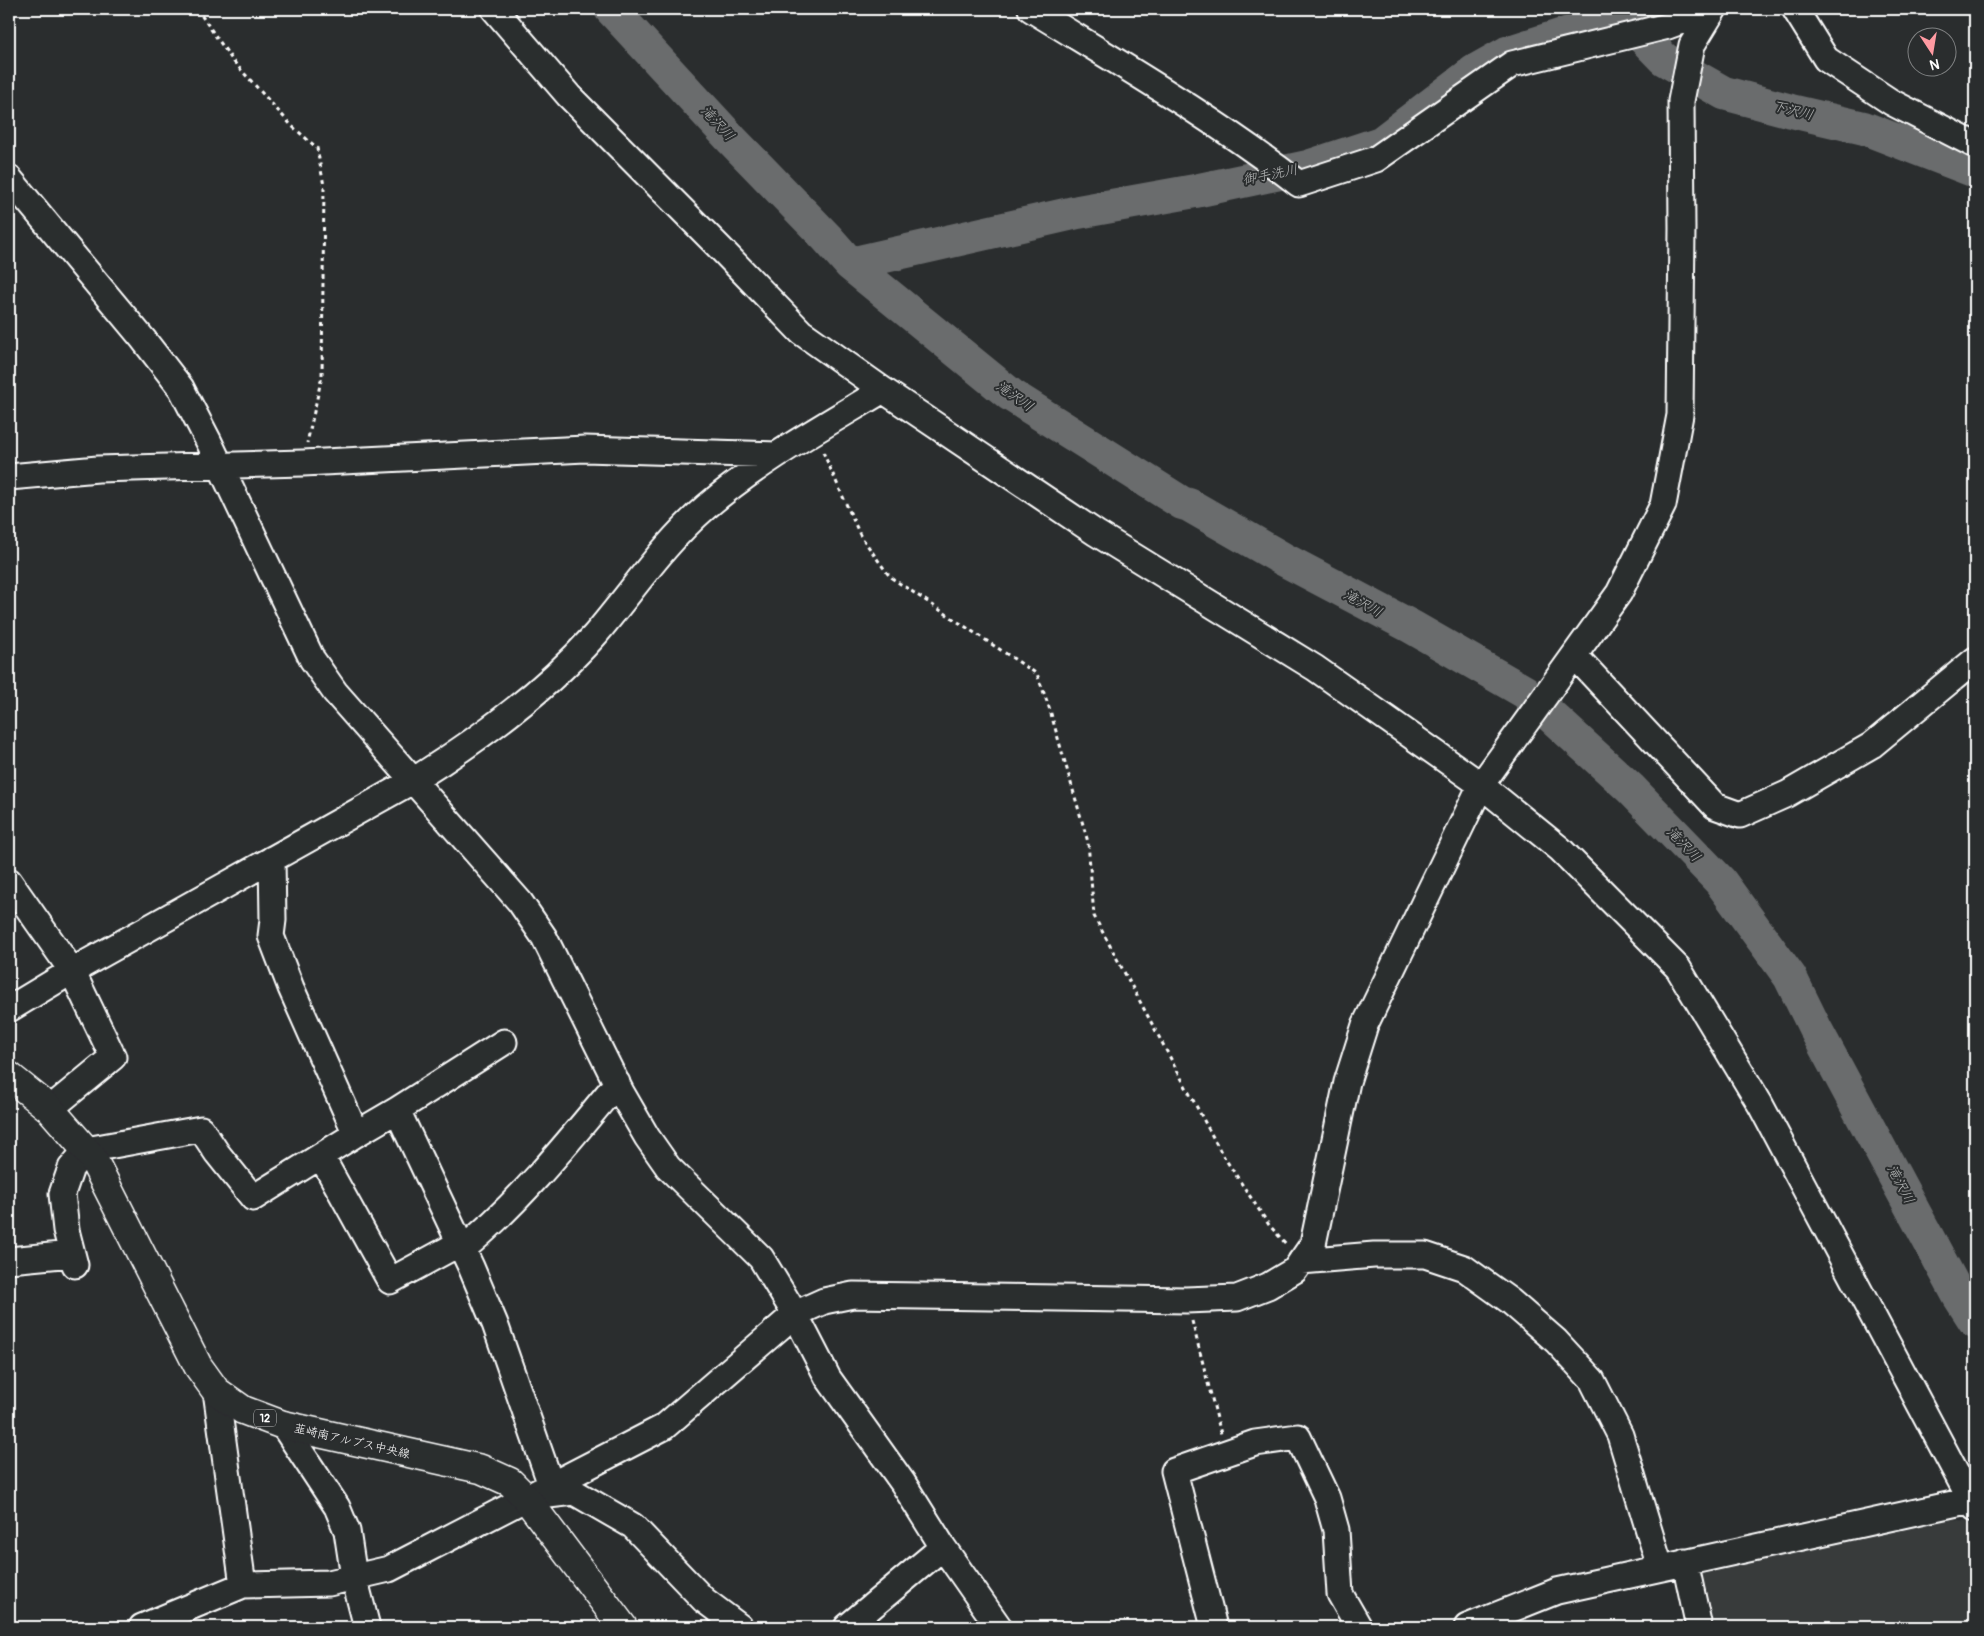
<svg xmlns="http://www.w3.org/2000/svg" width="1984" height="1636" viewBox="0 0 1984 1636" font-family="Pangolin,'Klee One',sans-serif">
  <rect width="100%" height="100%" fill="#2a2d2e"/>
  <filter id="ink" filterUnits="userSpaceOnUse"><feTurbulence type="fractalNoise" baseFrequency=".02" numOctaves="2"/><feDisplacementMap in="SourceGraphic" scale="10" xChannelSelector="R" yChannelSelector="G"/><feConvolveMatrix kernelMatrix="1 2 1 2 8 2 1 2 1" color-interpolation-filters="sRGB"/></filter>
  <g filter="url(#ink)">
    <!-- built -->
    <path fill="#373a3b" d="M1943,1518l25,3 7,12v94h-267l-11,-55z"/>
    <g fill="none" stroke-linecap="round" stroke-linejoin="round">
      <!-- stream -->
      <path stroke="#a6a7a7" stroke-width="5.5" d="M1627,21l32,-12"/>
      <!-- river -->
      <path stroke="#6a6c6d" stroke-width="34" d="M611,9l121,131 95,98 23,26 161,131 171,108 7,2 94,54 129,68 113,65 106,97 89,92 70,96 25,51 144,268 16,25
        M850,264l228,-52 117,-21 113,-24 73,-24 94,-72 32,-18 84,-27 36,-5 37,38 60,34 67,18 73,17 111,43"/>
      <!-- minor casing -->
      <g stroke="#fff" stroke-width="29">
        <path id="minor" d="M494,9l75,87 152,153 80,83 82,58 213,143 219,135 166,117 79,64 118,119 82,136 215,404
          M1031,9c91,56 184,110 268,175l77,-25 136,-95 156,-38 46,-17
          M1795,9l31,50 65,43 84,43
          M9,178l134,161 38,49 28,54 103,217 23,33 185,210 24,35 77,155 26,45 21,30 93,91 34,56 33,64 75,105 40,64 56,80
          M9,477l89,-8 205,-6 282,-14 191,6
          M1575,656l140,150 25,9 47,-21 85,-49 103,-85
          M272,859l1,61 -2,16 20,52 65,146 41,-24 107,-68
          M9,881l63,90 41,86 -63,52
          M9,1009l63,-38 342,-191c64,-40 129,-87 180,-144 37,-43 69,-92 112,-129 54,-46 116,-80 177,-117
          M397,1110l74,157 24,57 56,161
          M321,1156l69,125 70,-38
          M463,1249c58,-48 106,-108 154,-166
          M9,1260l63,-6
          M1301,1261l73,-6h51l39,13 46,33 46,40 36,39 28,55 40,132
          M75,1265l-9,-35 -4,-36 9,-26 15,-18 115,-21 16,24 36,45 103,-64
          M216,1391l27,194
          M283,1425l54,82 10,24 7,46 13,50
          M540,1496l34,-4 59,34 71,74 36,27
          M1685,1562l14,65
          M142,1627l101,-42 86,-2 60,-14 275,-142 131,-113 29,-13 29,-6 333,5 51,-2 31,-12 27,-16 18,-26 34,-162 18,-57 116,-240 138,-192 44,-88 17,-90 2,-186 -1,-128 11,-56 22,-36
          M847,1627l96,-80
          M1212,1627l1,-4 -39,-152 81,-28 43,-6 29,61 9,32 4,64 19,33
          M1467,1627l90,-36 414,-91"/>
      </g>
      <!-- major casing -->
      <g stroke="#fff" stroke-width="31">
        <path id="major" d="M9,1076l41,33 42,48 106,209 18,25 27,19 40,15 198,44 29,13 16,16 97,129"/>
      </g>
      <!-- path -->
      <path stroke="#fff" stroke-width="3" stroke-dasharray="4 4" stroke-linecap="butt" d="M197,9l36,52 59,65 25,22 7,38 -2,190 -15,67
        M823,452l37,83 30,42 147,97 12,33 39,135 6,74 128,238 47,71 18,20
        M1192,1321l29,113"/>
      <!-- minor -->
      <use href="#minor" stroke="#2a2d2e" stroke-width="25"/>
      <!-- major -->
      <use href="#major" stroke="#2a2d2e" stroke-width="28"/>
    </g>
  </g>
  <g text-anchor="middle" stroke-width="4" stroke-linejoin="round" paint-order="stroke">
    <!-- shield labels -->
    <rect fill="#2a2d2e" stroke="#bfc0c0" stroke-width="1" x="254" y="1409.5" width="22" height="17" rx="4"/>
    <g font-size="11" font-weight="bold" fill="#fff">
      <text x="265" y="1422">12</text>
    </g>
    <!-- street labels -->
    <g font-size="12" fill="#fff" stroke="#2a2d2e">
      <text transform="translate(352 1441) rotate(13)" y="4">韮崎南アルプス中央線</text>
    </g>
    <!-- water labels -->
    <g font-size="14" font-style="italic" fill="#b4b6b6" stroke="#2a2d2e">
      <text transform="translate(1793 110) rotate(14)" y="5">下沢川</text>
      <text transform="translate(718 123) rotate(47)" y="5">滝沢川</text>
      <text transform="translate(1270 174) rotate(-11)" y="5">御手洗川</text>
      <text transform="translate(1015 396) rotate(35)" y="5">滝沢川</text>
      <text transform="translate(1363 603) rotate(29)" y="5">滝沢川</text>
      <text transform="translate(1684 844) rotate(46)" y="5">滝沢川</text>
      <text transform="translate(1901 1184) rotate(62)" y="5">滝沢川</text>
    </g>
  </g>
  <!-- margin -->
  <rect width="1984" height="1636" fill="none" stroke="#2a2d2e" stroke-width="30"/>
  <rect x="15" y="15" width="1954" height="1606" fill="none" stroke="#fff" stroke-width="2" filter="url(#ink)"/>
  <!-- north arrow -->
  <g transform="translate(1932 52) rotate(168)"><circle r="24" fill="#2a2d2e" stroke="#7f8182"/>
  <path d="M0-4L9 19L0 12L-9 19Z" fill="#ff9aa2"/>
  <text y="-8" font-size="14" font-weight="bold" text-anchor="middle" fill="#ffffff">N</text>
  </g>
</svg>
